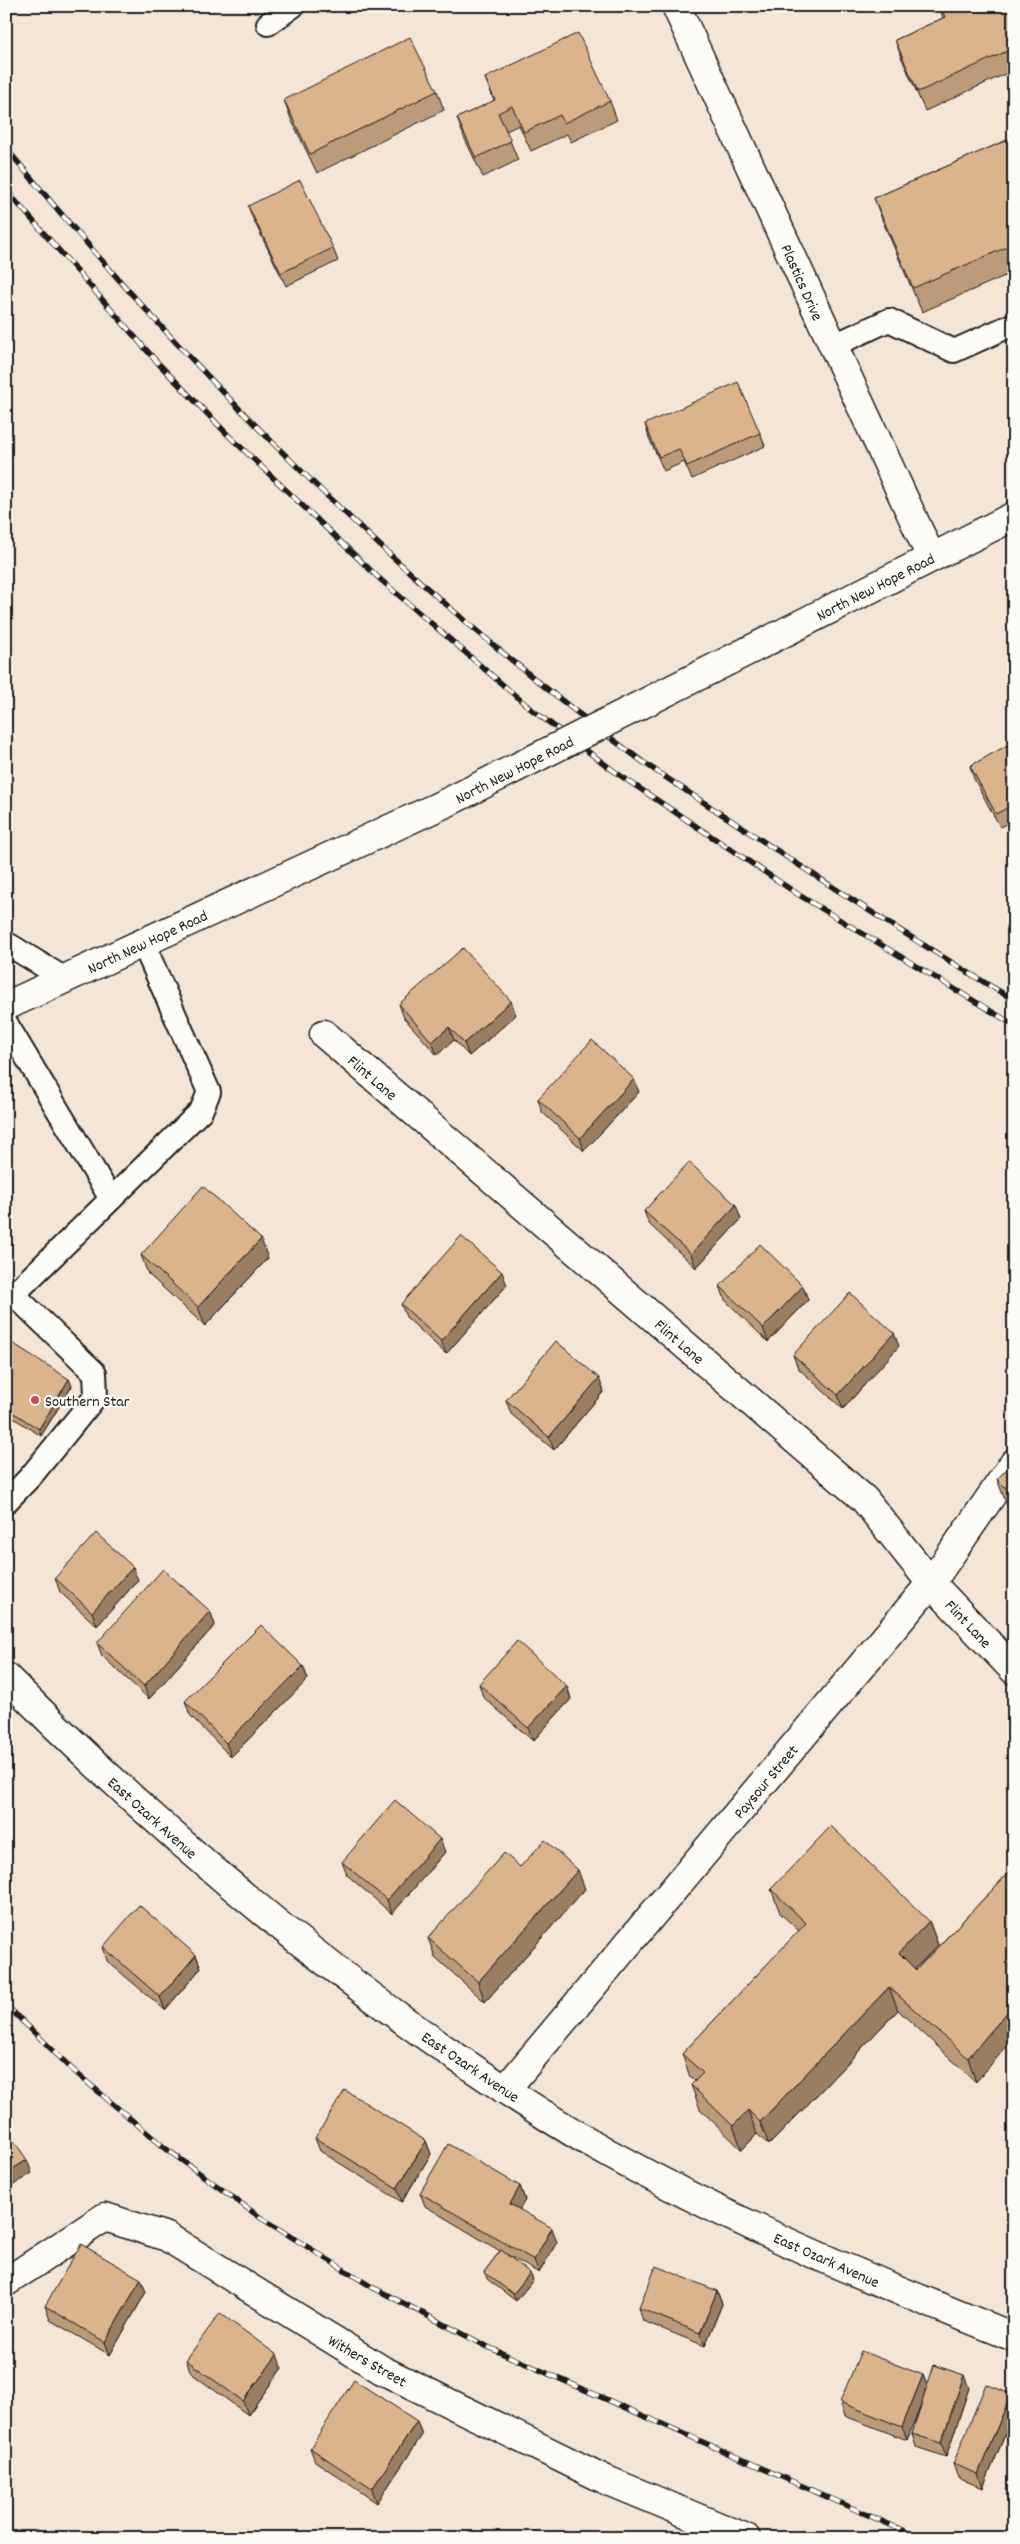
<svg xmlns="http://www.w3.org/2000/svg" width="1020" height="2544" viewBox="0 0 1020 2544" font-family="Dekko,sans-serif">
  <rect width="100%" height="100%" fill="#f3e6d7"/>
  <filter id="ink" filterUnits="userSpaceOnUse"><feTurbulence type="fractalNoise" baseFrequency=".02" numOctaves="2"/><feDisplacementMap in="SourceGraphic" scale="10" xChannelSelector="R" yChannelSelector="G"/><feConvolveMatrix kernelMatrix="1 2 1 2 8 2 1 2 1" color-interpolation-filters="sRGB"/></filter>
  <g filter="url(#ink)">
    <g fill="none" stroke-linecap="round" stroke-linejoin="round">
      <!-- lane casing -->
      <g stroke="#1c1c1c" stroke-width="26">
        <path id="lane" d="M268,24l25,-18
          M832,346l57,-26 65,31 60,-27
          M6,943l59,36
          M6,1023l105,176
          M6,1287l89,86 1,23 -65,80 -25,26
          M14,1294l187,-183 8,-19 -66,-149"/>
      </g>
      <!-- street casing -->
      <g stroke="#1c1c1c" stroke-width="31">
        <path id="street" d="M676,6l255,551
          M324,1034l540,465 67,84 83,87
          M505,2090l426,-507 83,-120
          M6,2282l99,-65 62,20 215,133 222,109 142,59"/>
      </g>
      <!-- secondary casing -->
      <g stroke="#1c1c1c" stroke-width="31">
        <path id="secondary" d="M6,1677c135,136 280,262 437,371 54,37 108,73 165,105 130,72 268,129 406,184"/>
      </g>
      <!-- primary casing -->
      <g stroke="#1c1c1c" stroke-width="31">
        <path id="primary" d="M728,661l286,-145
          M6,1006l444,-205"/>
      </g>
      <!-- lane -->
      <use href="#lane" stroke="#fdfcf7" stroke-width="22"/>
      <!-- street -->
      <use href="#street" stroke="#fdfcf7" stroke-width="28"/>
      <!-- secondary -->
      <use href="#secondary" stroke="#fdfcf7" stroke-width="28"/>
      <!-- primary -->
      <use href="#primary" stroke="#fdfcf7" stroke-width="28"/>
      <!-- rail casing -->
      <g stroke="#1c1c1c" stroke-width="5.5">
        <path id="rail" d="M6,148c185,225 401,442 637,614 35,24 71,47 106,70 87,58 175,115 265,168
          M6,190l151,172 71,73 153,145 150,129 87,65 181,121 215,130
          M6,2005l68,66 91,77 96,70 111,69 116,60 432,191"/>
      </g>
      <!-- rail -->
      <use href="#rail" stroke="#fdfcf7" stroke-width="4" stroke-dasharray="11" stroke-linecap="butt"/>
      <!-- primary-bridge casing -->
      <g stroke="#1c1c1c" stroke-width="31" stroke-linecap="butt">
        <path id="primary-bridge" d="M450,801l278,-140"/>
      </g>
      <!-- primary-bridge -->
      <use href="#primary-bridge" stroke="#fdfcf7" stroke-width="28"/>
    </g>
    <!-- wall -->
    <path fill="#bc9b78" stroke="#1c1c1c" d="M939,6h69l6,12v52l-89,41 -23,-52 -7,-19 48,-22z
      M485,78l125,23 7,19 -46,22 -4,-8 -36,17 -12,-26 -13,6 12,29 -35,17 -19,-40 -7,-19 37,-17z
      M437,91l7,19 -127,63 -26,-54 -7,-19z
      M1014,137v135l-92,40 -39,-90 -9,-24z
      M248,206l85,42 5,13 -52,25 -33,-67z
      M645,424l115,9 5,13 -73,33 -8,-17 -20,9 -15,-33z
      M1014,744v76l-14,7 -26,-48 -4,-13z
      M399,1004l117,11 -47,41 -15,-16 -17,15 -33,-37z
      M639,1092l-55,59 -42,-39 -4,-13z
      M644,1211l97,8 -45,49 -47,-44z
      M141,1255l127,3 -63,68 -57,-52z
      M507,1285l-61,69 -40,-37 -5,-13z
      M720,1286h83l5,14 -40,42 -43,-42z
      M6,1339l66,47 -31,50 -35,-23z
      M899,1346l-56,63 -45,-41 -5,-13z
      M604,1391l-50,59 -43,-36 -5,-14z
      M1014,1462v49l-8,-8 -9,-24z
      M55,1578l83,2 -41,46 -37,-34z
      M210,1611l5,14 -66,74 -47,-43 -5,-13z
      M303,1666l5,13 -77,78 -41,-42 -5,-14z
      M479,1684l88,2 4,13 -38,42 -50,-44z
      M445,1852l-53,62 -45,-39 -5,-13z
      M520,1867l65,22 -100,113 -50,-45 -7,-19z
      M1014,1867l-38,215 -78,-72 -129,135 -12,-11 -15,16 -42,-41 -9,-24 4,-4 -5,-4 -8,-23 117,-123 -19,-18 -9,-24 158,32 9,24 -23,24 1,1z
      M103,1947l93,8 5,13 -36,42 -58,-49z
      M315,2138l111,3 5,13 -29,48 -82,-51z
      M520,2186l5,14 -6,10 38,32 -18,31 -33,-19 27,26 -17,21 -29,-22 -3,-7 16,-21 -75,-45 -5,-13z
      M717,2291l5,13 -17,42 -62,-25 -4,-13z
      M146,2292l-36,63 -60,-35 -5,-14z
      M186,2360l96,8 -34,47 -57,-42z
      M923,2375l4,12 42,1 -23,69 -30,-10 -4,-13 10,-32 -15,38 -62,-24 -5,-14z
      M1011,2394l3,7v12l-31,75 -25,-10 -5,-14z
      M417,2421l5,14 -45,68 -62,-42 -5,-13z"/>
    <!-- shaded-wall -->
    <path fill="#997e62" stroke="#1c1c1c" d="M511,1001l5,14 -47,41 -5,-13z
      M449,1027l5,13 -17,15 -5,-13z
      M634,1079l5,13 -55,59 -4,-13z
      M736,1205l5,14 -45,49 -5,-14z
      M261,1239l7,19 -63,68 -7,-19z
      M502,1272l5,13 -61,69 -5,-13z
      M803,1286l5,14 -40,42 -5,-14z
      M894,1333l5,13 -56,63 -5,-14z
      M599,1378l5,13 -50,59 -5,-13z
      M69,1379l3,7 -31,50 -2,-7z
      M133,1567l5,13 -41,46 -5,-14z
      M210,1611l5,14 -66,74 -5,-13z
      M303,1666l5,13 -77,78 -5,-14z
      M567,1686l4,13 -38,42 -5,-13z
      M440,1839l5,13 -53,62 -5,-14z
      M578,1870l7,19 -100,113 -7,-20z
      M929,1921l9,24 -31,32 -8,-24z
      M196,1955l5,13 -36,42 -5,-13z
      M889,1987l9,23 -129,135 -9,-23z
      M1014,2004v34l-38,44 -8,-24z
      M748,2110l9,24 -15,16 -9,-24z
      M426,2141l5,13 -29,48 -5,-14z
      M27,2160l5,13 -26,17v-17z
      M520,2186l5,14 -10,18 -5,-14z
      M552,2228l5,14 -18,31 -5,-13z
      M530,2273l3,7 -17,21 -3,-7z
      M141,2279l5,13 -36,63 -5,-13z
      M717,2291l5,13 -17,42 -5,-13z
      M277,2355l5,13 -34,47 -5,-14z
      M923,2375l5,13 -21,52 -5,-13z
      M964,2375l5,13 -23,69 -5,-14z
      M1011,2394l3,7v12l-31,75 -5,-14z
      M417,2421l5,14 -45,68 -5,-14z"/>
    <!-- building -->
    <path fill="#dbb48c" stroke="#1c1c1c" d="M940,6h68l6,12v30l-96,44 -23,-52 50,-23z
      M578,33l32,68 -46,22 -4,-8 -36,17 -12,-26 -14,7 13,28 -35,17 -19,-40 38,-18 -10,-22z
      M410,37l27,54 -127,63 -26,-54z
      M1014,137v107l-101,44 -39,-90z
      M300,180l33,68 -52,25 -33,-67z
      M738,382l22,51 -73,33 -8,-17 -20,8 -14,-33z
      M1013,742l1,2v60l-18,10 -26,-48z
      M463,948l48,53 -47,42 -15,-16 -17,15 -33,-38z
      M592,1040l42,39 -54,59 -42,-39z
      M689,1162l47,43 -45,49 -47,-43z
      M203,1186l58,53 -63,68 -57,-52z
      M461,1236l41,36 -61,69 -40,-37z
      M760,1244l43,42 -40,42 -43,-42z
      M850,1293l44,40 -56,62 -45,-40z
      M6,1339l63,40 -30,50 -33,-21z
      M556,1341l43,37 -50,59 -43,-37z
      M1014,1462v34l-17,-17z
      M96,1533l37,34 -41,45 -37,-34z
      M163,1569l47,42 -66,75 -47,-43z
      M261,1625l42,41 -77,77 -41,-42z
      M517,1641l50,45 -39,42 -49,-44z
      M395,1800l45,39 -53,61 -45,-38z
      M831,1826l98,95 -30,32 17,17 98,-103v137l-46,54 -79,-71 -129,135 -12,-12 -15,16 -42,-41 12,-12 -21,-19 124,-131 -35,-34z
      M545,1840l33,30 -100,112 -50,-44 76,-85 16,14z
      M139,1905l57,50 -36,42 -57,-50z
      M345,2090l81,51 -29,47 -82,-50z
      M6,2129l21,31 -21,13z
      M448,2144l72,42 -10,18 42,24 -18,32 -114,-67z
      M81,2244l60,35 -36,63 -60,-36z
      M501,2250l29,23 -17,21 -29,-22z
      M656,2266l61,25 -17,42 -61,-25z
      M220,2313l57,42 -34,46 -57,-41z
      M861,2351l62,24 -21,52 -62,-25z
      M934,2365l30,10 -23,68 -29,-9z
      M354,2380l63,41 -45,68 -62,-41z
      M986,2384l25,10 -33,80 -25,-10z"/>
  </g>
  <!-- markers -->
  <circle fill="#d1495b" stroke="#fdfcf7" stroke-width="2" cx="35" cy="1400" r="5"/>
  <g text-anchor="middle" stroke-width="4.5" stroke-linejoin="round" paint-order="stroke">
    <!-- street labels -->
    <g font-size="16" fill="#1c1c1c" stroke="#fdfcf7">
      <text transform="translate(803 282) rotate(66)" y="6">Plastics Drive</text>
      <text transform="translate(875 586) rotate(-27)" y="6">North New Hope Road</text>
      <text transform="translate(514 769) rotate(-27)" y="6">North New Hope Road</text>
      <text transform="translate(147 941) rotate(-25)" y="6">North New Hope Road</text>
      <text transform="translate(373 1077) rotate(41)" y="6">Flint Lane</text>
      <text transform="translate(680 1341) rotate(41)" y="6">Flint Lane</text>
      <text transform="translate(969 1623) rotate(47)" y="6">Flint Lane</text>
      <text transform="translate(765 1781) rotate(-50)" y="6">Paysour Street</text>
      <text transform="translate(153 1817) rotate(42)" y="6">East Ozark Avenue</text>
      <text transform="translate(471 2066) rotate(34)" y="6">East Ozark Avenue</text>
      <text transform="translate(827 2259) rotate(24)" y="6">East Ozark Avenue</text>
      <text transform="translate(368 2360) rotate(30)" y="6">Withers Street</text>
    </g>
    <!-- poi labels -->
    <g font-size="16" fill="#1c1c1c" stroke="#fdfcf7" text-anchor="start">
      <text x="45" y="1406">Southern Star</text>
    </g>
  </g>
  <!-- margin -->
  <rect width="1020" height="2544" fill="none" stroke="#fdfcf7" stroke-width="25"/>
  <rect x="12" y="12" width="995" height="2519" fill="none" stroke="#1c1c1c" stroke-width="2" filter="url(#ink)"/>
</svg>
